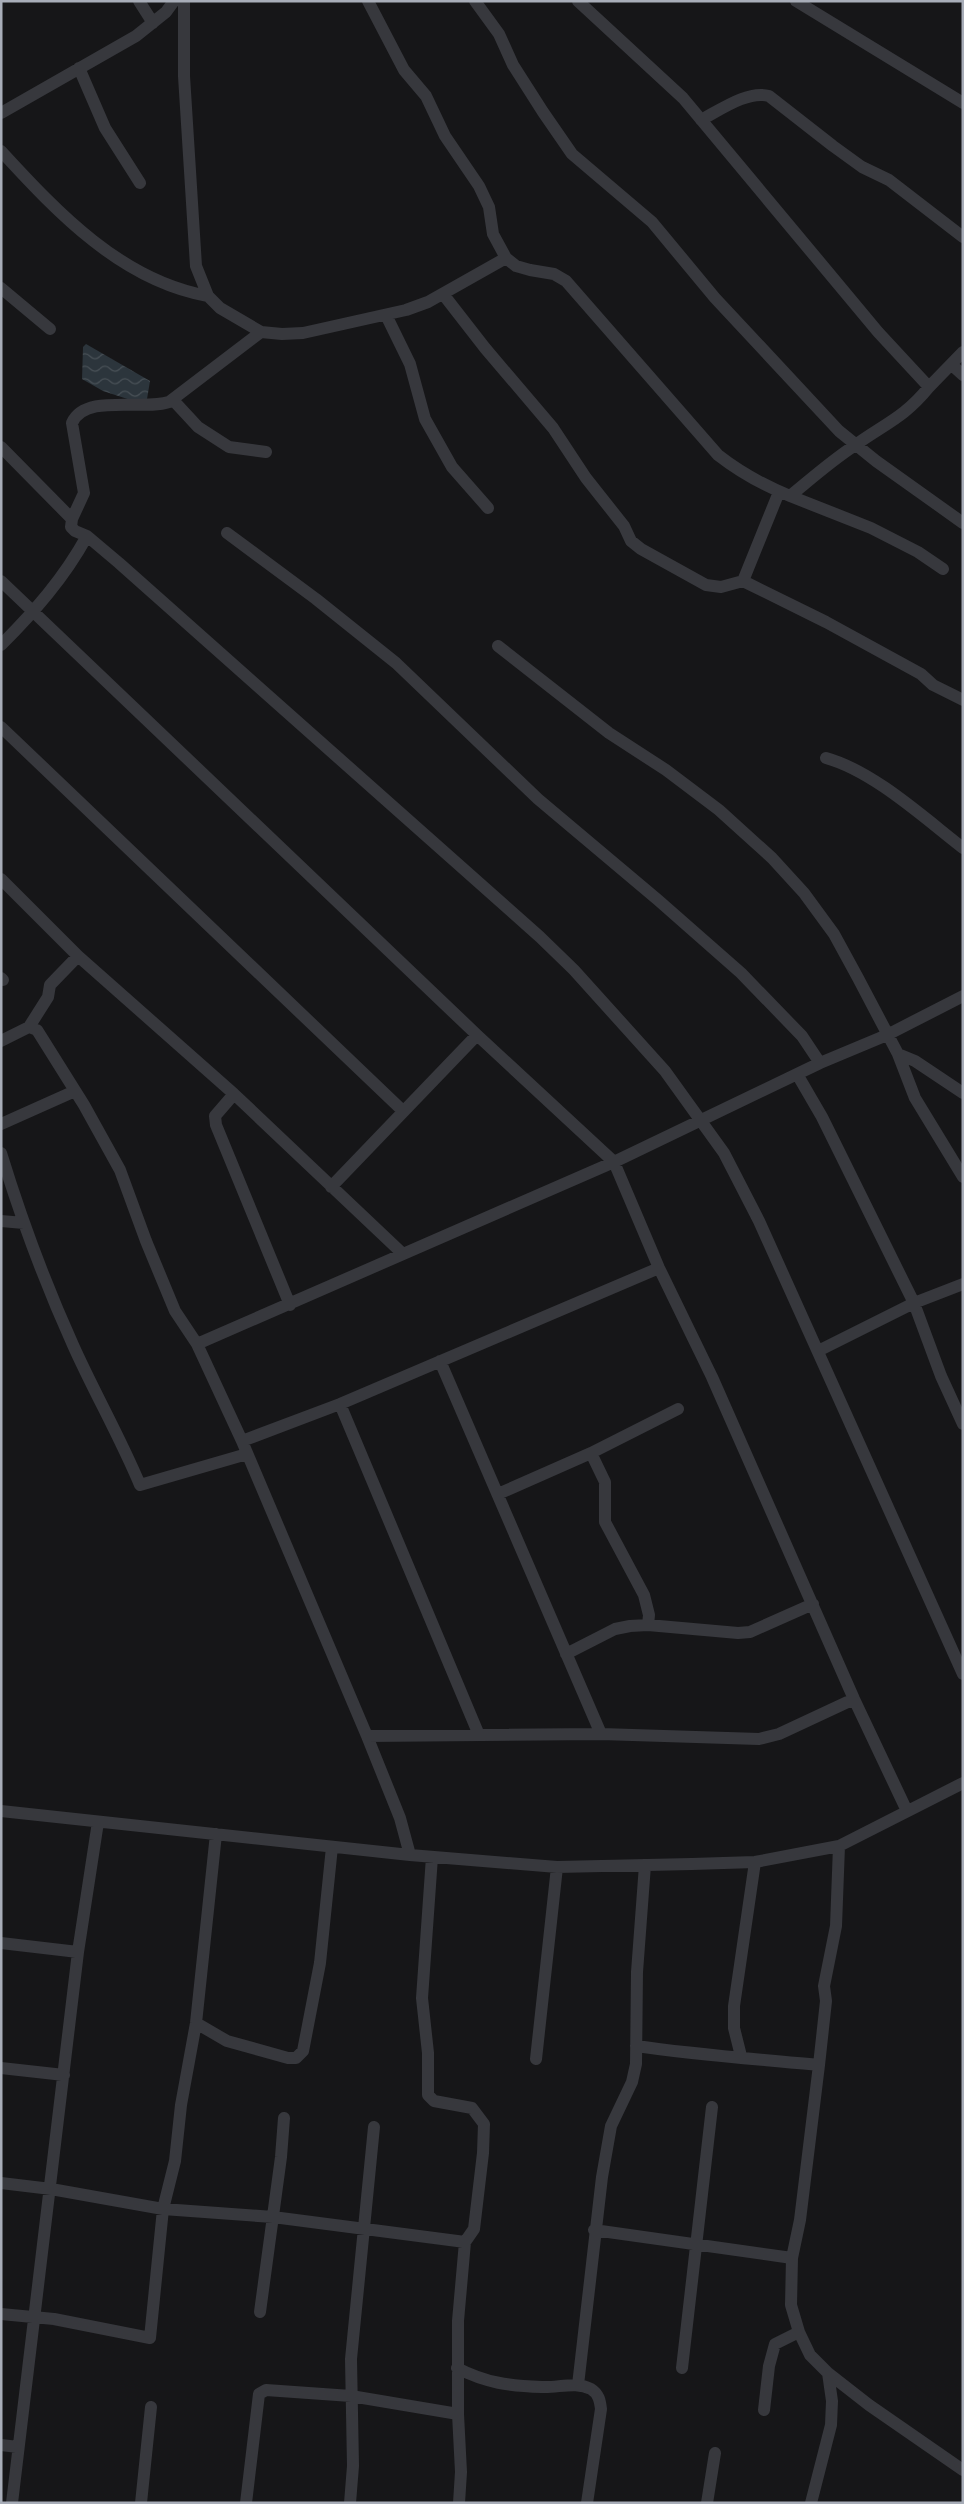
<svg xmlns="http://www.w3.org/2000/svg" width="964" height="2504" viewBox="0 0 964 2504" font-family="'DM Sans',sans-serif">
  <defs>
    <pattern id="water-waves" width="16" height="10" patternUnits="userSpaceOnUse" patternTransform="scale(1.25)"><rect width="16" height="10" fill="#2c353c"/><path d="M0 5q4-4 8 0t8 0" fill="none" stroke="#485056"/></pattern>
  </defs>
  <rect width="100%" height="100%" fill="#161618"/>
  <!-- water -->
  <path fill="url(#water-waves)" d="M86,344l64,37 -4,24 -43,-14 -21,-12 1,-32z"/>
  <g fill="none" stroke-linecap="round" stroke-linejoin="round">
    <!-- street -->
    <path stroke="#37383d" stroke-width="12" d="M139,1l14,22
      M184,1v75l12,190 12,30 12,12 41,24 21,2 21,-1 103,-23 22,-8 78,-44
      M368,1l36,69 22,26 19,40 34,50 10,21 4,27 13,24 10,8 14,4 24,4 12,7 152,174c23,18 45,30 72,41 21,-17 41,-35 64,-50 30,-22 50,-28 75,-59
      M475,1l24,33 14,31 30,47 29,42 80,68 63,76 124,133 37,30 87,62
      M578,1l105,97 195,234 51,55 34,-35
      M796,1l167,102
      M79,68l26,60 35,55
      M1,113l135,-77 30,-24 8,-11
      M701,120c19,-10 47,-30 68,-24l64,50 29,21 27,13 74,57
      M1,151c57,62 121,130 207,145
      M1,288l49,41
      M443,294l42,54 68,80 33,50 38,48 7,15 10,8 65,36 15,2 22,-6 83,41 95,52 12,11 30,15
      M386,315l24,49 15,55 27,48 36,41
      M261,332l-92,70c-26,9 -84,-9 -97,21l12,70 -12,26 -1,8 4,4 12,5 32,27 421,374 34,33 91,101 59,82 35,68 204,453
      M952,365l11,10
      M173,400l25,27 31,20 37,5
      M1,447l71,72
      M790,496l81,32 47,24 25,17
      M227,533l89,66 80,64 142,136 120,101 83,73 61,63 18,27
      M1,581l476,454 137,127 45,106 53,109 142,322 53,112
      M743,581l36,-89
      M1,645c33,-33 63,-67 86,-109
      M498,646l111,87 57,37 53,40 53,48 32,35 30,41 24,44 40,76 17,44 48,79
      M1,727l402,384
      M826,758c47,13 97,59 137,90
      M1,879l77,77 156,138 169,160
      M1,978l2,2
      M29,1027l19,-30 2,-12 28,-29
      M1,1041l28,-14 8,3 47,75 36,65 26,71 29,70 22,33 45,97 125,295 33,82 10,37
      M898,1054l17,7 48,32
      M797,1074l25,43 92,186 27,73 22,48
      M234,1094l-19,22 1,9 74,180
      M1,1124l74,-33
      M1,1153c20,65 44,130 72,192 21,47 47,92 67,140l107,-31
      M331,1187l146,-152
      M1,1221l23,2
      M197,1344l417,-182 206,-99 67,-28 76,-39
      M818,1351l96,-48 49,-19
      M440,1361l161,373
      M340,1404l139,331
      M242,1441l98,-37 319,-136
      M591,1453l14,29v40l39,73 5,20 -1,10
      M498,1494l93,-41 87,-44
      M566,1654l49,-25 15,-3 18,-1 90,8 12,-1 63,-28
      M367,1736l234,-2 158,5 20,-5 75,-35
      M1,1811l409,44 147,12 135,-3 63,-2 84,-16 124,-63
      M839,1846l-3,80 -12,60 2,15 -7,64 -19,155 -8,38 -1,47 8,27 11,23 18,18 41,32 94,65
      M432,1857l-10,141 6,55v42l6,6 38,7 12,16 -1,29 -9,76 -9,13 -7,79v93l3,58 -2,31
      M1,1943l77,9
      M196,2023l31,18 61,17h8l7,-7 17,-88 12,-116
      M636,2046c61,9 122,13 183,19
      M741,2056l-7,-28v-22l21,-144
      M536,2059l21,-192
      M1,2068l63,7
      M1,2183l50,6 112,20 110,8 192,25
      M594,2230l198,28
      M260,2312l21,-155 3,-39
      M1,2314l53,5 96,19 13,-129 12,-48 6,-56 15,-82 20,-189
      M457,2368c29,15 53,18 85,19 16,1 34,-6 49,2 8,5 9,12 10,20l-14,94
      M682,2368l30,-261
      M578,2385l24,-208 9,-51 21,-44 4,-18 1,-92 8,-107
      M764,2410l5,-44 6,-22 24,-12
      M1,2445l17,2
      M12,2503l66,-551 20,-130
      M141,2503l10,-96
      M246,2503l13,-109 7,-4 85,6 107,18
      M350,2503l3,-37 -2,-107 23,-232
      M707,2503l8,-50
      M811,2503l20,-78 1,-24 -4,-28"/>
  </g>
  <!-- border -->
  <rect width="964" height="2504" fill="none" stroke="#a8adb8" stroke-width="5"/>
</svg>
